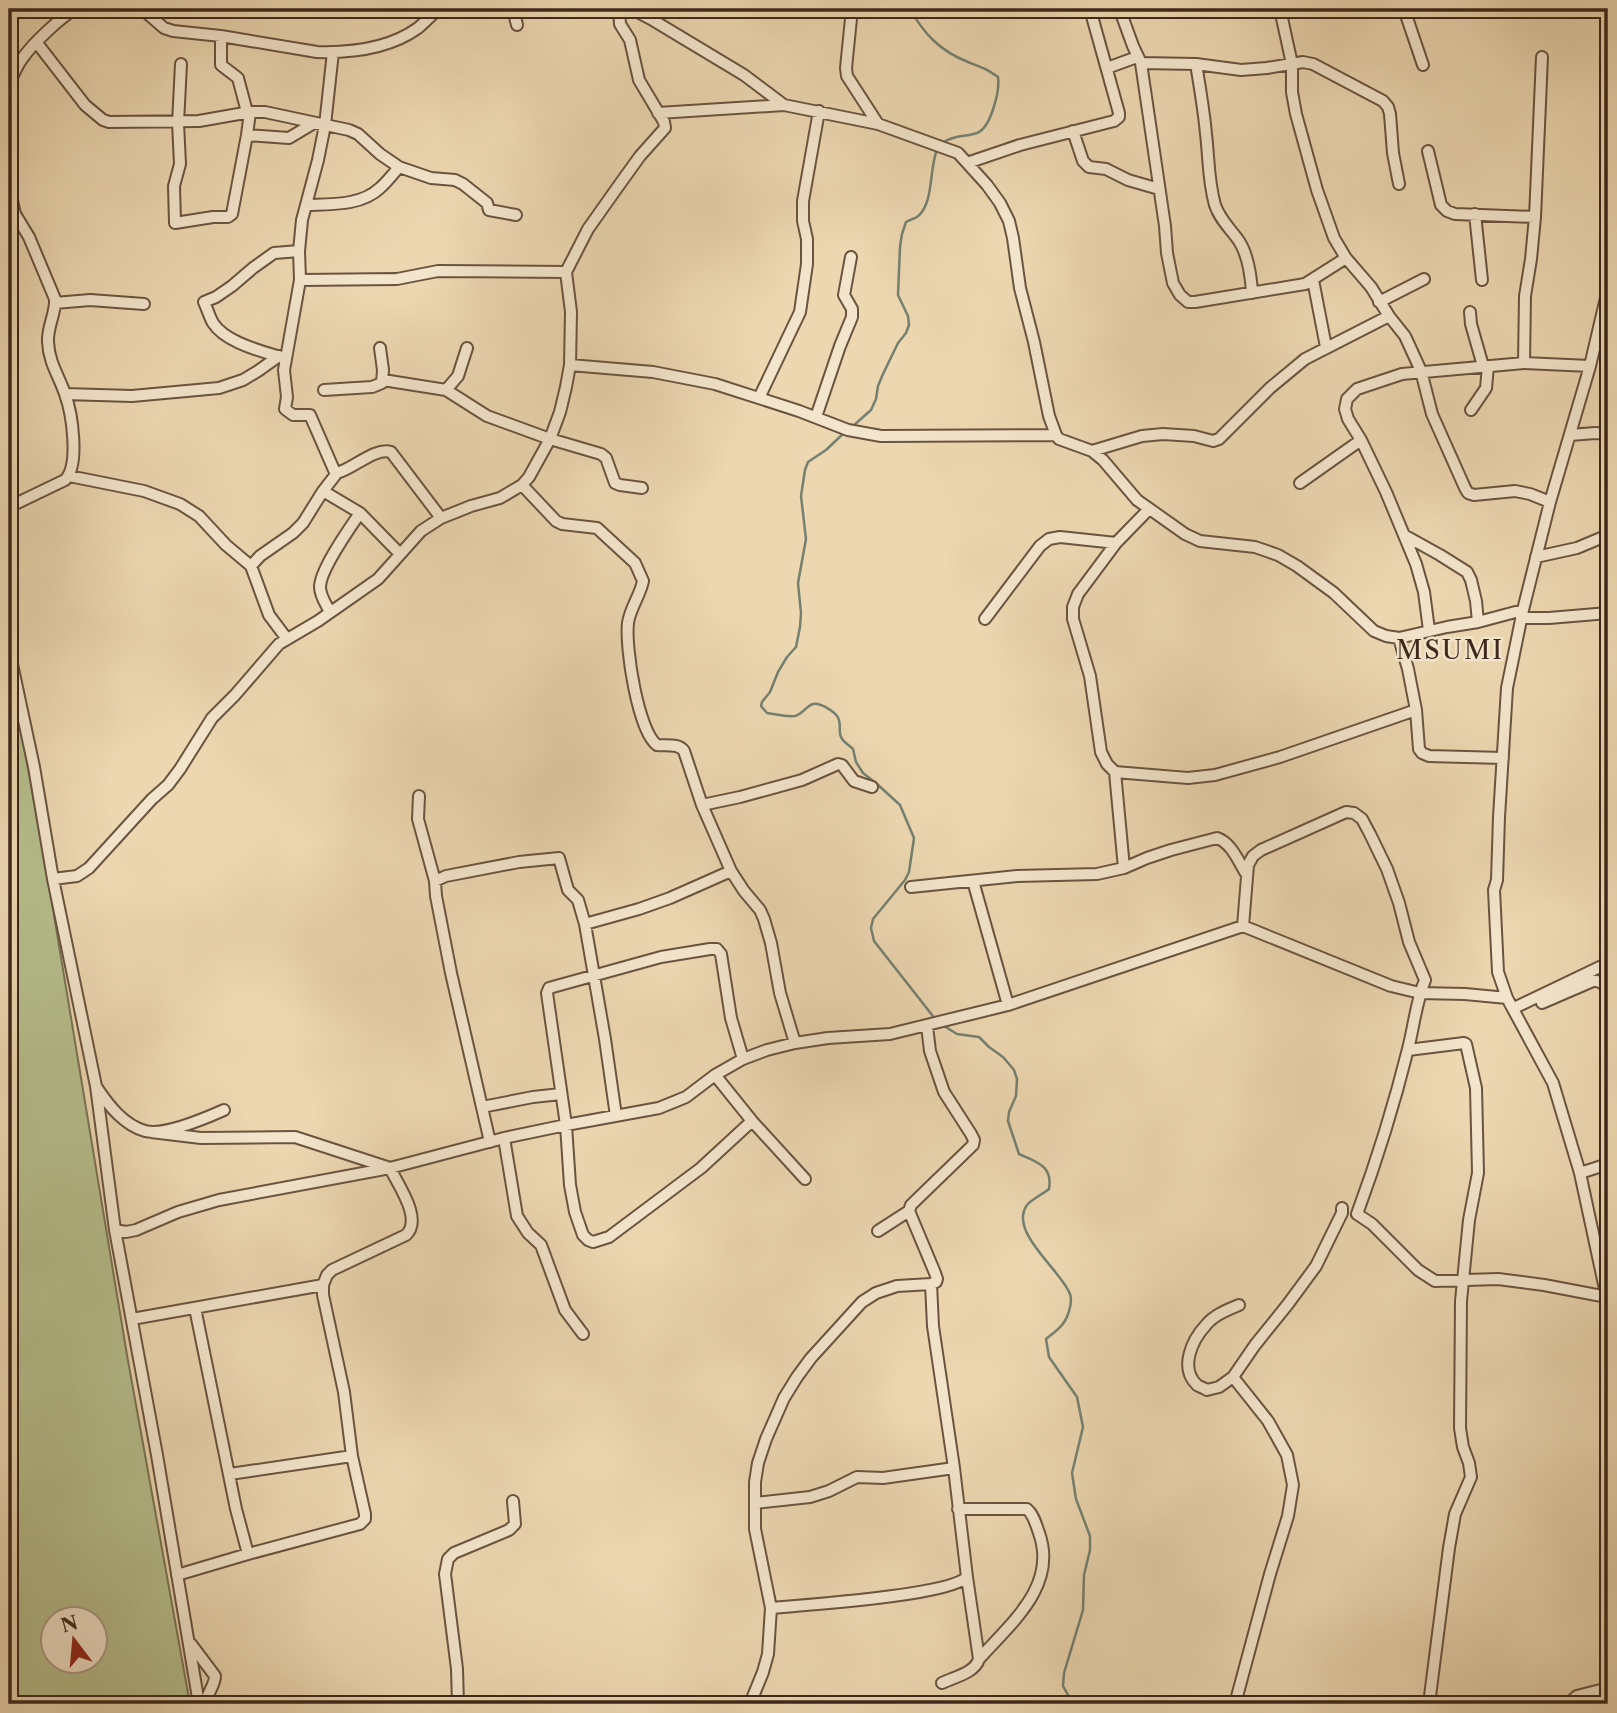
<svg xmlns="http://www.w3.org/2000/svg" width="1617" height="1713" viewBox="0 0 1617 1713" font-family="'Libre Caslon Text',serif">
  <rect width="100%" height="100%" fill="#ecd7b1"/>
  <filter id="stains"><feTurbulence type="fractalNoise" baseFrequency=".00286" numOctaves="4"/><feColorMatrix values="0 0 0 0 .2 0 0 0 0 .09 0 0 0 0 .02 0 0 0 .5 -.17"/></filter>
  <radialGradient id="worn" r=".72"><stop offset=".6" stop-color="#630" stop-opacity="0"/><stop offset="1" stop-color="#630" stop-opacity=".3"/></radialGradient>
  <!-- green -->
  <path fill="#b6be8d" stroke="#7a7354" stroke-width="2" fill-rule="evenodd" d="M9,662l38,211 80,482 63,349h-181zM52,1618h42v42h-42z"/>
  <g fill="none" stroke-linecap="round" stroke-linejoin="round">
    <!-- stream -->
    <path stroke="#758070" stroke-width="2.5" d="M910,9c14,25 30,42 58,53 13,5 17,6 30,15 2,13 -7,51 -21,56 -12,4 -22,2 -33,9
      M853,426l18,-16 5,-11 2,-13 5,-12 15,-31 8,-10 3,-8 -1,-9 -10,-21 2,-48 2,-13 4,-12c4,-2 7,-3 11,-5 17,-12 12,-49 20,-67
      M845,432l-19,18 -18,12 -3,8 -4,26 5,43 -8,44 3,30 -1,14 -4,20 -9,10 -9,15 -8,20 -8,10 -1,4 6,7c8,1 19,4 28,3 8,-2 11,-10 18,-12 7,-2 20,7 24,12 5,6 1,15 4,21 2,5 8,8 12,12l3,13 7,11 14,11 23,21 14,33 -5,34 -4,8 -32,39 -2,9 3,13 62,79
      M944,1026l13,8 22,3 10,10 14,10 11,13 3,9 -1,17 -7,16 -1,9 11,33c18,8 34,12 30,35 -6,5 -17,10 -22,16 -19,27 34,65 43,89 3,8 -2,24 -8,31 -4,5 -11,10 -16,14l3,18 28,40 6,30 -11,46 4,26 14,37v14l-6,25 -1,35 -19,63 -1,13 10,18"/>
    <!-- minor casing -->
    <g stroke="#6a5440" stroke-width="14">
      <path id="minor" d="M142,9l22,19 9,3 48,5 96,16c35,1 72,-3 101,-24 7,-6 14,-13 20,-19
        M513,9l4,16
        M632,9l19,10 93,56 40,30 94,19 80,29 29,32 13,18 9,18 4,17 7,50 14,54 15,74 7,19 3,4 33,12 11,9 34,40 48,34 15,7 55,6 23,8 19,11 37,27 40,38 12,5 13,2 48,-11 31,-5 45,-12
        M852,9l-6,59 1,8 31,48
        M1280,9l12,55v28l4,22 21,76 17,48 12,20 25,29 18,29 16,20 16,35 11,43 33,74 3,5 6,2 41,-4 15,3 20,8
        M1404,9l19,56
        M1121,13l12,33 8,17 55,1 45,6 26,-2 36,-6 10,2 70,37 5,6 2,7 3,39 6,31
        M221,36v29l17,13 9,34
        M37,43l48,62 18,15 6,2 90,-1 51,-9h15l84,18 9,4 22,20 19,13 32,11 24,2 8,4 24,19 2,7 27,5
        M333,52l-8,73 -7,35 -16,60 -3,31 1,29 -16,90 3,27 -2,12 8,6h17l24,55 3,3c16,-4 38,-26 54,-21l50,66
        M1141,63l24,163 2,27 6,30 7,12 8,7h7l110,-18 41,-26
        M181,64l-3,59 2,41 -6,22 1,37 38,-6h15l4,-3 15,-79 3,-23
        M1196,64c4,24 8,47 10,70 3,25 2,46 9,71 5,15 15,23 24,36 9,14 12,35 13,52
        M1107,68l30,-11
        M9,84c4,-8 7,-17 13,-25 10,-15 38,-41 53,-50
        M658,113l126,-8
        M1073,131l10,30 6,6 17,2 22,11 31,9
        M247,135l42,3 25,-15
        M1428,151l13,54 6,6 8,3 80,3
        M967,163l53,-18 94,-24 5,-4v-4l-29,-104
        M9,187l6,27 14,23 26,62c1,14 -8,28 -7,43 1,21 11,34 17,52 7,19 15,71 0,86l-56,27
        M306,205c25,-1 55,1 74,-17 7,-6 13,-14 19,-21
        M1475,214l7,66
        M9,231l6,-17
        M300,280l97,-1 41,-8 128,1
        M1313,280l13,67
        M1608,289l-18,77 -40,136 -27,108 -16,78 -8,129 -2,63 -3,10 4,82 9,26 46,85 27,90 28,130
        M1379,302l45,-23
        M55,303l35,-3 54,4
        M1470,312l1,12 12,42
        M283,358c-21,-7 -57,-15 -70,-35 -4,-7 -6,-15 -9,-21l12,-5 16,-11 21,-18 21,-15 25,-2
        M1524,363l1,-67 6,-37 4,-42 7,-160
        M570,365l83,7 62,12 84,27 49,19 33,6 175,-1
        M383,380l63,10 41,26 63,23 51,15 5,4 9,25 5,2 22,3
        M324,390l48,-3 10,-4 1,-13 -3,-22
        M446,390l12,-14 9,-28
        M65,394l67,2 87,-8 24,-8 15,-9 21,-15
        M759,398l41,-86 7,-48v-25l-4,-18v-20l16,-90
        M1471,410l15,-22 2,-22
        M816,417l24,-71 12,-29v-8l-8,-14 7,-38
        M1570,435l25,-2 13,1
        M1092,451l50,-15 21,-2 31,2 19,5 6,-2 51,-51 35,-29 84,-43
        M69,476l75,15 36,13 19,12 27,29 25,21 18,49 18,24
        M1300,483l61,-43
        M522,485l34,36 6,3 35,4 38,35 8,18c-3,15 -13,27 -15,42 -3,24 10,108 29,122 9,1 22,-2 27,6l18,54 29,66 13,20 16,19 4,9 7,24 9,50 15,50
        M323,491l37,22 40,41
        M1149,509l-33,34 -38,51 -5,13v12l17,57 11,76 6,12 8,8 73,6 27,-3 65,-18 136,-47
        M1404,535l36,20 27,17 4,8 5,21 2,21
        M1536,557l41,-9 31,-13
        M251,566l9,-10 33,-23 10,-10 20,-32 14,-18
        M330,612c-4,-8 -10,-16 -10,-25 0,-17 29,-58 40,-74
        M1521,618h28l59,-5
        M985,619l55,-73 9,-7 11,-2 56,6
        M1429,630l-5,-38 -8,-28 -30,-72 -25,-52 -13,-21 -3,-10 2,-10 10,-10 45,-15 122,-11 66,3
        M1399,638l9,31 8,41 3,39 3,4 7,3 74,2
        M9,650l25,117 19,112 43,207 19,144 42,225 42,249
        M1115,772l9,96
        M419,796l-1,23 17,62
        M702,805l38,-8 62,-17 36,-16 4,1 12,16 18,6
        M53,879l24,-3 12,-8 63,-69 16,-14 12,-16 32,-51 23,-23 44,-51 39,-23 60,-42 43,-48 20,-13 30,-12 29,-8 22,-13 7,-8 21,-38 10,-27 6,-25 4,-22 1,-53 -5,-40 22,-43 29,-41 23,-32 25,-28 -1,-6 -25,-42 -9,-40 -10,-16 -1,-15
        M973,881l35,124
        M911,887l106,-11 80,-2 27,-6 23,-10 24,-8 46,-12c15,5 22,25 30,37
        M585,924l54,-15 31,-11 61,-27
        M1243,926l5,-61 5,-9 8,-6 85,-38 8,1 8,6 8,15 17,35 12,34 10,39 16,38c-9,22 -11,46 -17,69 -14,56 -31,111 -51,165l15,10 46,46 17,11 63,-2 46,6 63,12
        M1542,1003l51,-22c8,-1 11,4 15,9
        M1514,1008l94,-45
        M1408,1050l56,-7 2,1 10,44 2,85 -9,47 -8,81 -1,127 3,19 6,16 2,14 -16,37 -6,34 -20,156
        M743,1059l-12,-41 -10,-64 -4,-5h-7l-49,8 -112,31 -2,5 19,132 4,60 5,27 8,23 5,5 5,2 16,-5 92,-69 51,-47
        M715,1075l37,46 53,58
        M97,1088c12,18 27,37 48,43 19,5 61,-13 79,-21
        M482,1107l51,-10 28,-3
        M151,1132l50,6 94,-1 95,31c8,17 33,51 16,67l-74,35 -5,5 -4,10v10l21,97 8,64 13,58v5l-5,5 -112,30 -71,21
        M504,1138l13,78 11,17 13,12 24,65 18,24
        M490,1142l-39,-169 -15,-77 -1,-15 11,-5 73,-14 40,-4 9,32 10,10 7,24 20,115 11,77
        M1580,1173l28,-9
        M115,1230l11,2 10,-2 42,-18 41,-12 171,-32 114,-30 62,-13 93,-17 27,-11 29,-22 28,-16 24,-9 28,-7 33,-5 62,-4 118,-29 235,-79 148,60 29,7 45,1 42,4
        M878,1231l31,-20
        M1239,1305c-12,5 -25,10 -33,20 -14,15 -27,43 -9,60 3,2 7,3 10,5l12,-3 14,-10 22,-32 33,-41 28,-38 26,-53v-5
        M195,1308l41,201 12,45
        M132,1319l191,-34
        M1233,1377l35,44 19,34 6,30 -5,31 -18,58 -35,130
        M230,1474l122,-18
        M755,1503l55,-6 19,-6 28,-14 26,1 71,-10
        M958,1509h69c7,6 9,16 12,24 19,53 -28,90 -60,126
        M771,1608c32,-3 177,-12 196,-31l-13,-109 -21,-142 -2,-42
        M191,1644l24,32c0,10 -9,18 -9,28
        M942,1683c12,-6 33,-10 37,-24l-12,-82
        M458,1704l-1,-35 -12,-95 3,-15 6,-6 55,-23 6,-6 -2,-23
        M750,1704l13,-32 5,-18 2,-31 1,-15 -16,-79v-47l3,-19 8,-24 18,-41 13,-21 14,-19 51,-56 14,-9 21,-7 34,-2 5,-2 1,-3 -2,-6 -26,-62 2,-6 62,-60 1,-5 -3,-6 -27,-42 -14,-41 -3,-25
        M1568,1704l9,-8 31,-8"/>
    </g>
    <!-- minor -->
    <use href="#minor" stroke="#f3e5cc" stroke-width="10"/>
  </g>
  <g text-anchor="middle" stroke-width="5" stroke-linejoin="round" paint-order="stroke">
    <!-- quarter labels -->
    <g font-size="26" letter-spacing="2" fill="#3e281b" stroke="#f3e5cc">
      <text x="1450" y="659">MSUMI</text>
    </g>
  </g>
  <!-- margin -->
  <rect width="1617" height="1713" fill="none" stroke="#ecd7b1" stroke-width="35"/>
  <rect x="10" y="10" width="1596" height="1692" fill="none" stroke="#3e281b" stroke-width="3.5"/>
  <rect x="18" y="18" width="1582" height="1678" fill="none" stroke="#3e281b" stroke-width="2"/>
  <!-- north arrow -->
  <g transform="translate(74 1640) rotate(344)"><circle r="33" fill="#f3e5cc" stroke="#ab9985" stroke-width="2"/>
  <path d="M0-5L12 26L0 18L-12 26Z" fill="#8f2418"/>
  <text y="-10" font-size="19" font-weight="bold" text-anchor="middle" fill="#3e281b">N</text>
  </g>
  <rect width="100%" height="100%" filter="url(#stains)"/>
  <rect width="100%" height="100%" fill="url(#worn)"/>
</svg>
